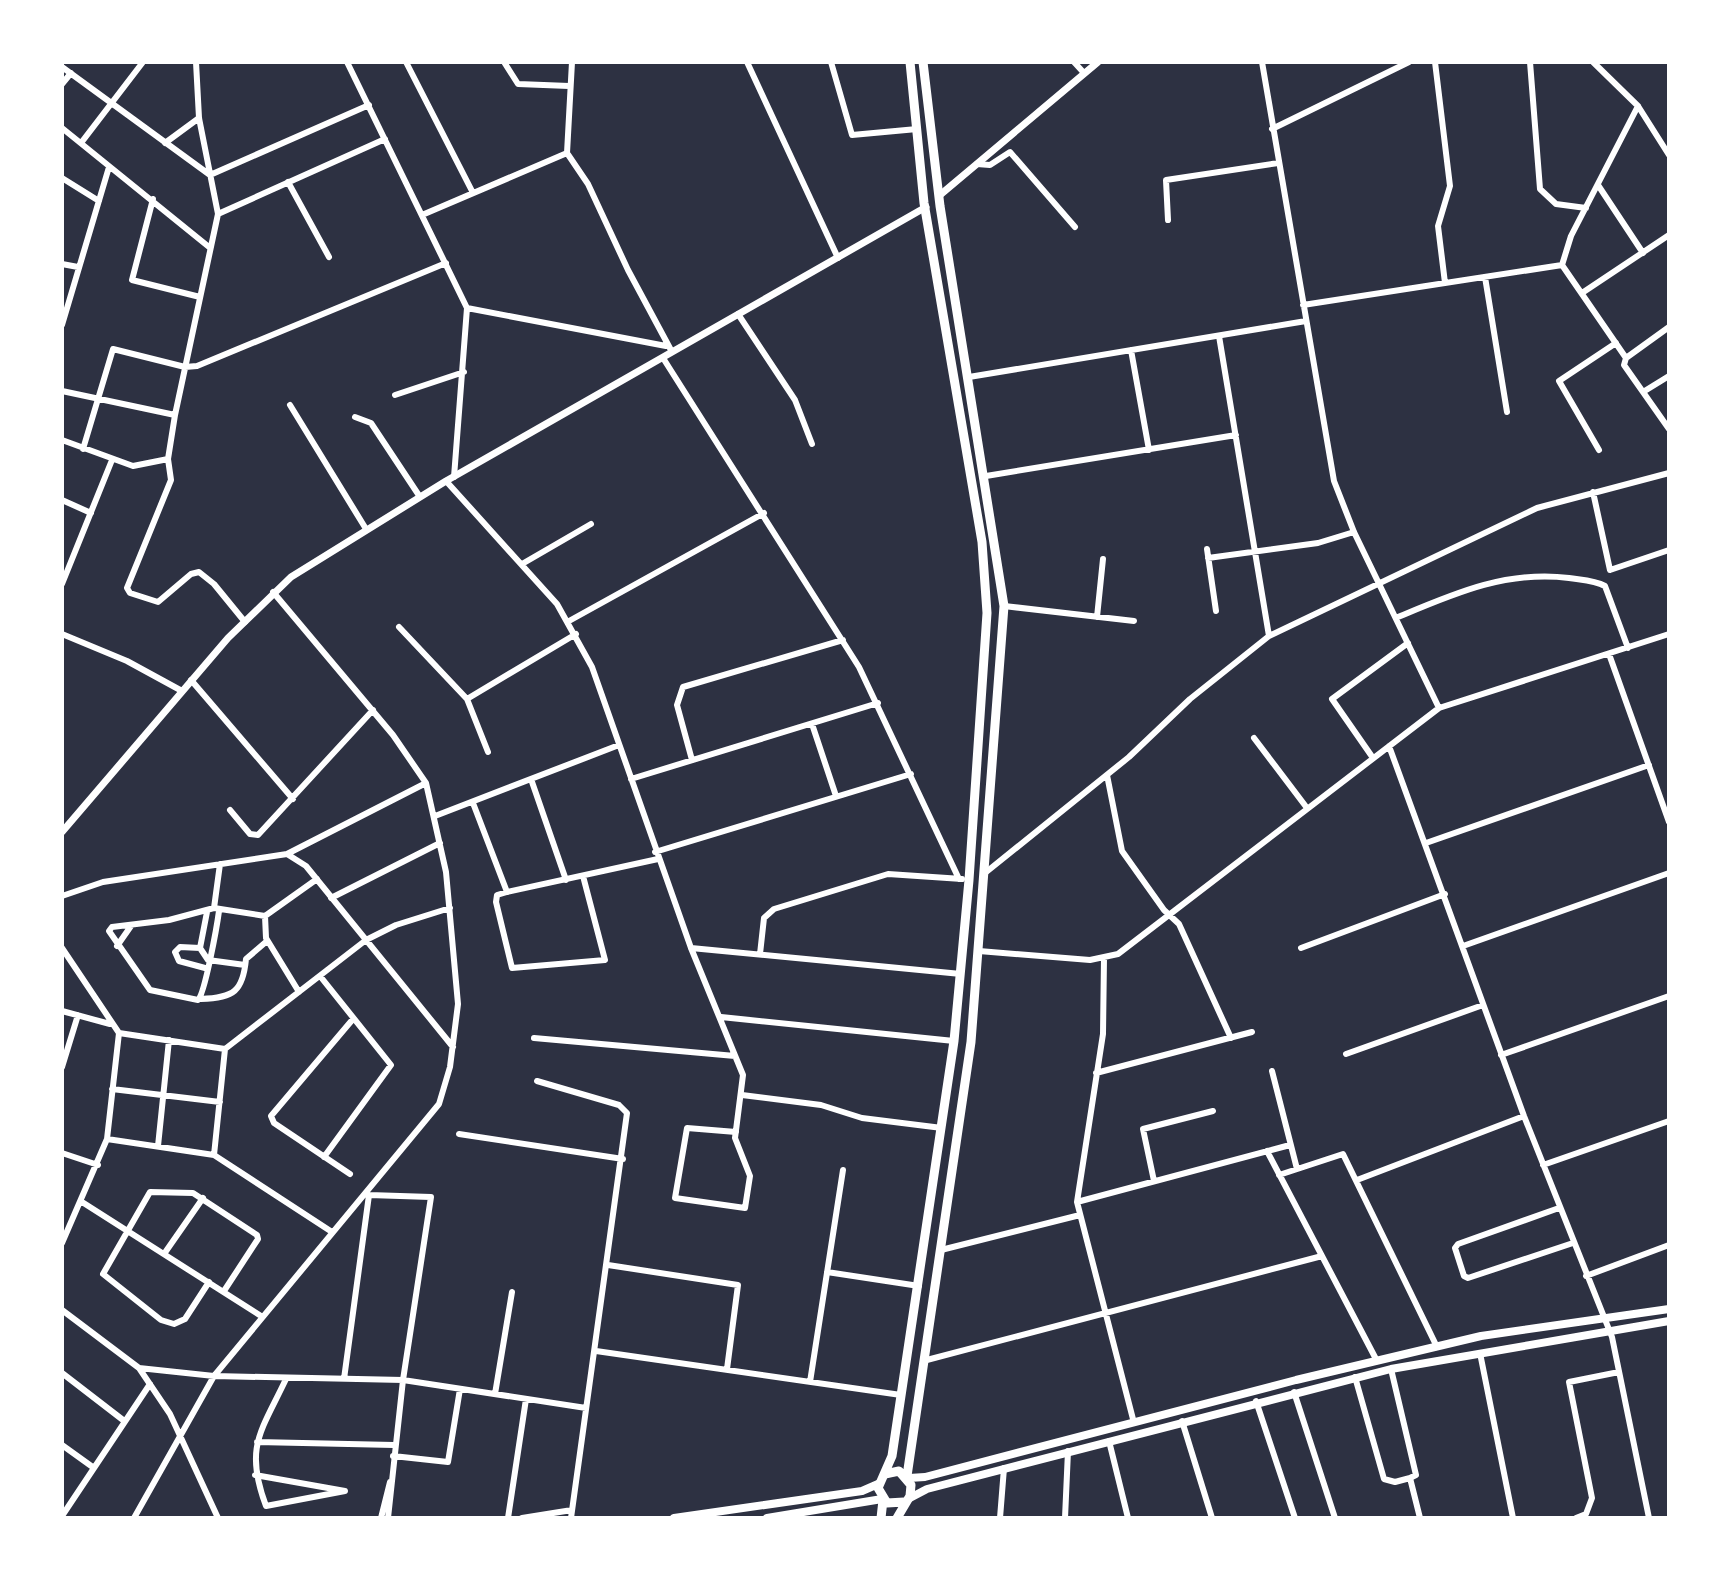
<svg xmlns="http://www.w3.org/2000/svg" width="1731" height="1580" viewBox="0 0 1731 1580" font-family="'PT Sans Narrow',sans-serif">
  <rect width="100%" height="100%" fill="#2d3142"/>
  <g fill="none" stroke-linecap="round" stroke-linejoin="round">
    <!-- minor -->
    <path stroke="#fff" stroke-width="6" d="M196,62l3,56 19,96 -43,201 -7,44 3,21 -44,108 3,5 28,9 33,-28 8,-2 15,12 31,38
      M347,62l120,246 -13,169
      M406,62l66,129
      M504,62l14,22 51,2
      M572,62l-5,91 21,31 40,86 44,82
      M747,62l91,196
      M831,62l21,73 65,-6
      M1074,62l10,11
      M1262,62l72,419 20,51 85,176
      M1435,62l15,124 -12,40 7,57
      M1530,62l10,127 16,15 30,4
      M1593,62l45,44 31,49
      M62,67l148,108 159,-70
      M62,84l9,-11
      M62,128l147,119
      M1272,129l137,-67
      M81,143l62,-81
      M165,143l34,-25
      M977,164l13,1 20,-13 65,75
      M62,178l37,23
      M288,182l41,75
      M1598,185l45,68
      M153,199l-21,81 68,17
      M218,214l167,-75
      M422,215l145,-62
      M1168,220l-2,-40 112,-17
      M62,264l16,3
      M1562,265l64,93 -2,7 45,64
      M1562,265l9,-29 67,-130
      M1485,277l22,135
      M1582,293l87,-58
      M1303,305l259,-40
      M467,308l199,38
      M738,314l57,86 17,44
      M62,325l47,-158
      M1219,336l50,300
      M1131,350l18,100
      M663,358l196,309 100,212
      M1626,358l43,-31
      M969,377l337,-56
      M62,391l113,24
      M1643,392l26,-16
      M395,395l69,-23
      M290,405l76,124
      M355,417l16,6 49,74
      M62,440l71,26 35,-7
      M83,449l30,-100 72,18 12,-1 249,-103
      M1599,450l-40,-69 57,-38
      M986,476l250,-41
      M446,481l111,123 35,63 99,281 52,127 -8,63 15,38 -5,32 -70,-10 12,-70 49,4
      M1593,492l17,78
      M62,500l29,13
      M1207,549l9,62
      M1208,558l110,-15 36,-11
      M522,564l69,-40
      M1610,570l59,-20
      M62,584l50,-124
      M1004,606l130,15
      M1097,617l6,-58
      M1396,618c57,-24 110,-48 173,-40 12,2 25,2 36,8l23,62
      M569,621l195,-108
      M399,627l68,72 21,53
      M62,634l65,27 55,30
      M1609,654l60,168
      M191,680l102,119
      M467,699l109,-65
      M812,724l24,72
      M1254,738l53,70
      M1389,746l135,370 88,221 37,181
      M1373,758l-41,-59 76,-56
      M692,760l-15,-55 6,-18 160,-47
      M1107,775l15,76 42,59 15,14 52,114
      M531,779l35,101
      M631,779l247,-76
      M473,803l34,89
      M230,810l20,24 8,1 115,-125
      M435,816l184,-71
      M1426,843l223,-78
      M655,852l256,-78
      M287,854l19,12 147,181
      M220,864l-6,44 51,8
      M985,873l144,-116 61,-58 79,-63 268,-128 132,-35
      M583,876l22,84 -93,8 -16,-66 1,-7 10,-3 151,-33
      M62,896l41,-14 184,-28 139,-71
      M331,898l109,-55
      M214,908l-45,12 -57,7 -3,4 41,59 48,10c7,-7 19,-74 21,-89
      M117,946l14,-20
      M1463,946l206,-73
      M62,948l57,85 106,16
      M200,948l8,12 37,5
      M691,948l270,26
      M1301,948l144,-54
      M979,951l111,9 28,-6 321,-246 230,-74
      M760,954l4,-36 10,-9 114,-35 74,5
      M1104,958l-1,76 -26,168 57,221
      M205,968l-26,-7 -4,-9 5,-5 20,1 7,-36
      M320,976l71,89 -67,92
      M299,992l-33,-54 -1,-22 52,-37
      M201,999c33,-1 42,-8 45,-40l21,-18
      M62,1011l48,13
      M721,1017l233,24
      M534,1038l201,18
      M225,1049l141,-109 30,-15 54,-17
      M1346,1054l137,-49
      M1501,1055l168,-59
      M62,1067l16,-52
      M1272,1071l25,98
      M1096,1073l156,-41
      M537,1081l82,24 8,8 -56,405
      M112,1089l108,13
      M742,1095l79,10 41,13 80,10
      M459,1134l164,25
      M107,1139l107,16 118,77
      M158,1146l11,-106
      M1267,1151l110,210
      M62,1153l36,12
      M214,1155l11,-106
      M1543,1165l126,-44
      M350,1174l-76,-51 -3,-7 82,-97
      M1279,1175l64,-21 94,193
      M1357,1180l167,-64
      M1154,1181l-11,-52 70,-18
      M369,1195l62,2 -28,183 -15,138
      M82,1202l179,114
      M1077,1202l213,-57
      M1559,1208l-101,36 -3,4 9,28 4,2 105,-35
      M62,1243l45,-104 12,-106
      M941,1250l139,-35
      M164,1254l39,-56
      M608,1265l130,20 -11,84
      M827,1272l92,14
      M1586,1276l83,-31
      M209,1282l-24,37 -11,5 -13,-4 -58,-46 47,-82 43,1 64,42 1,4 -34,52
      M62,1310l77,58 75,8 189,4 183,28
      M596,1351l305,44
      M1480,1353l33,165
      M923,1361l399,-105
      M139,1368l31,46 48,104
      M1391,1369l25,106 -6,3 10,40
      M62,1373l61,47
      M1355,1377l29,102 11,3 15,-4
      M286,1379c-25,53 -42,68 -20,127l79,-15
      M344,1379l25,-184
      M810,1382l33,-212
      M1294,1392l41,126
      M495,1394l17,-102
      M1256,1401l39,117
      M1182,1421l30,97
      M1109,1441l19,77
      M257,1442l137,3
      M62,1445l32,23
      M393,1456l55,6 12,-73
      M255,1475l90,16
      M62,1516l88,-132
      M134,1518l80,-142 225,-272 11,-37 8,-63 -12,-132 -20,-89 -33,-48 -120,-143
      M381,1518l9,-36
      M508,1518l18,-119
      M522,1518l50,-8
      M1000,1518l4,-50
      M1065,1518l3,-67
      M1576,1518l10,-4 6,-16 -23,-116 50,-10"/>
    <!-- tertiary -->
    <path stroke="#fff" stroke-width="7" d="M940,195l158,-133
      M62,832l166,-194 63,-61 155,-96 480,-274"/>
    <!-- secondary -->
    <path stroke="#fff" stroke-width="8" d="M909,1478l16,-1 371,-97 185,-44 188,-27
      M908,1499l19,-10 464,-120 278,-48
      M674,1518l188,-27 16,-7
      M767,1518l115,-19"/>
    <!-- primary -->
    <path stroke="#fff" stroke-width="9" d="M885,1474l14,-3 12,14 -1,11 -13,22
      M907,1476l64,-434 33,-436 -64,-400 -17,-144
      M904,1502l-17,1 -9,-15 14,-32 62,-415 15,-161 18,-267 -5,-71 -58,-339 -14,-141
      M881,1518l2,-18"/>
  </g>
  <!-- border -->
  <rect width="1731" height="1580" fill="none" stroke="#ffffff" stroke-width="128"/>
</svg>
